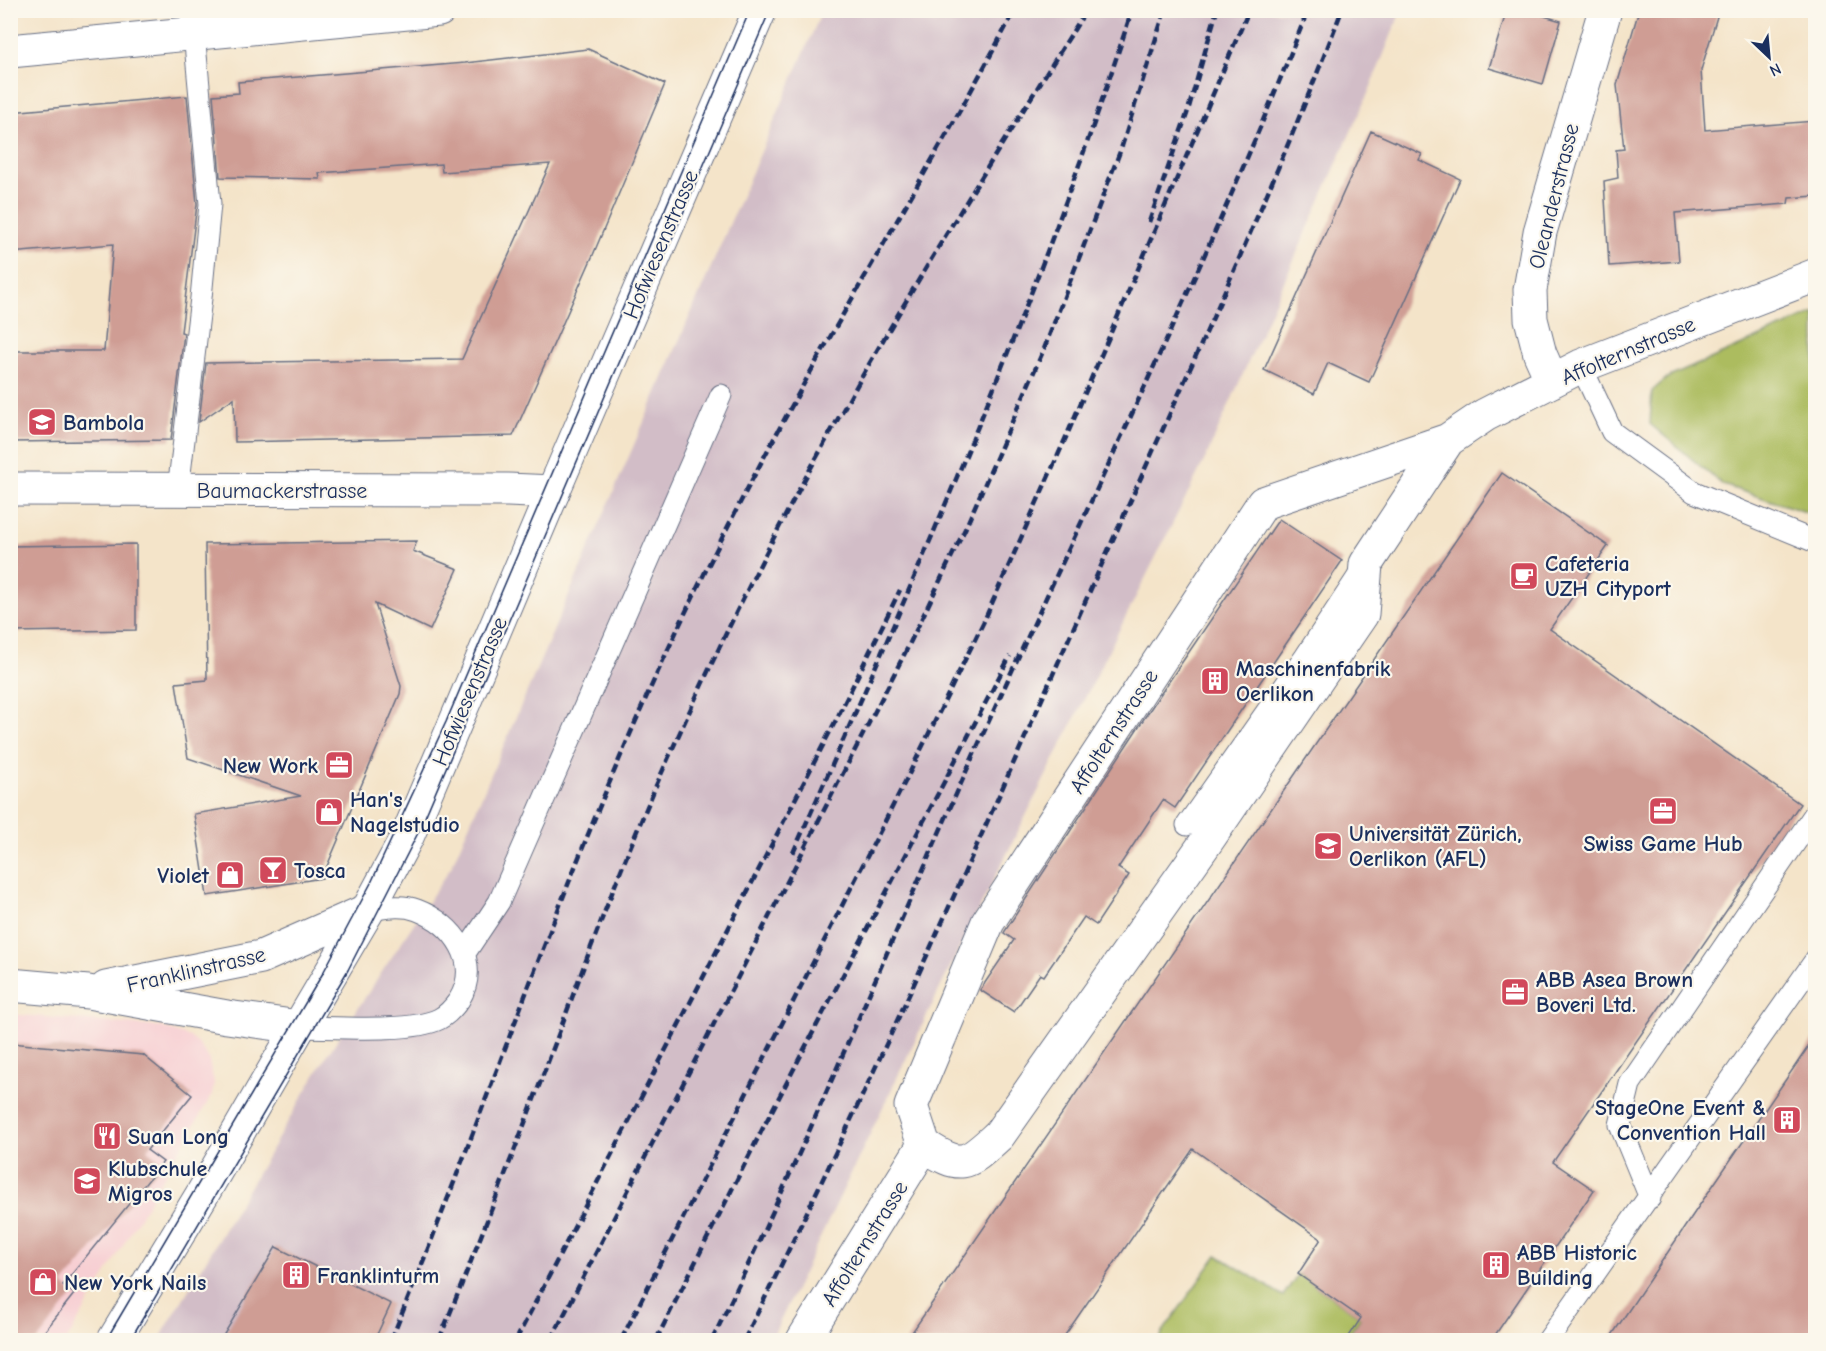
<svg xmlns="http://www.w3.org/2000/svg" width="1826" height="1351" viewBox="0 0 1826 1351" font-family="'Comic Neue',sans-serif">
  <rect width="100%" height="100%" fill="#fbf7ec"/>
  <filter id="ink" filterUnits="userSpaceOnUse"><feTurbulence type="fractalNoise" baseFrequency=".0167" numOctaves="2"/><feDisplacementMap in="SourceGraphic" scale="12" xChannelSelector="R" yChannelSelector="G"/><feConvolveMatrix kernelMatrix="1 2 1 2 8 2 1 2 1" color-interpolation-filters="sRGB"/></filter>
  <filter id="wash" filterUnits="userSpaceOnUse"><feTurbulence type="fractalNoise" baseFrequency=".008" numOctaves="4" result="noise"/><feDisplacementMap in="SourceGraphic" scale="24" xChannelSelector="R" yChannelSelector="G"/><feGaussianBlur stdDeviation="1.35" result="paint"/><feColorMatrix in="noise" values="0 0 0 0 0 0 0 0 0 0 0 0 0 0 0 0 0 1.4 0 .05"/><feComposite in="paint" operator="in"/></filter>
  <g filter="url(#wash)">
    <rect width="100%" height="100%" fill="#f4e4c9"/>
    <!-- built -->
    <path fill="#f7cfd3" d="M10,1014l151,13 29,10 9,8 9,12 6,25 -2,13 -145,245h-56z"/>
    <!-- industrial -->
    <path fill="#d2bdc7" d="M822,11h579l-31,78 -165,370 -248,494 -186,387h-612l167,-283 125,-190z"/>
    <!-- green -->
    <path fill="#acbc5f" stroke="#64765e" stroke-width="1.5" d="M1815,313v202l-92,-30 -73,-61 2,-33 15,-13z
      M1217,1255l66,41 15,-22 63,44 -17,22h-184l2,-7z"/>
    <g id="blocks">
      <!-- building -->
      <path fill="#cf9d94" d="M1507,10h17l37,11 -18,63 -54,-16z
        M1639,10h80l-18,60 4,60 110,-9v75l-26,2 -1,6 -113,9 4,48 -70,5 -5,-85 14,-3 -2,-28 8,-1 -7,-64z
        M588,49l77,35 -72,171 -80,181 -278,6 -1,-44 -35,24 7,-59 256,-4 88,-195 -108,8 -1,-8 -122,9 1,6 -100,-2 -7,-82 26,-2 -1,-11 227,-19z
        M187,96l10,108 -16,128 3,1 -13,107 -161,2v-91h94l9,-107 -103,9v-141z
        M1371,131l51,23 -3,6 41,19 -91,203 -41,-19 -14,31 -50,-24z
        M1502,473l106,73 -58,83 250,175 -247,358 41,28 -103,151h-145l15,-23 -63,-44 23,-35 -128,-90 -132,192h-155z
        M1279,519l63,42 -167,247 -12,-8 -45,68 11,7 -33,50 -12,-8 -40,59 -4,-2 -26,38 -34,-22 34,-50 -10,-7 1,-2 140,-214z
        M417,541l-4,10 45,18 -28,61 -55,-26 26,82 -1,8 -78,184 -115,18 -13,-82 107,-18 -113,-38 -12,-75 31,-3 -2,-136z
        M136,544v86l-126,2v-86z
        M1815,1037v304h-207l93,-138z
        M10,1043l133,12 49,40 -45,55 16,12 -100,123 11,9 -37,47h-27z
        M276,1247l115,57 -17,37h-154z"/>
    </g>
  </g>
  <g filter="url(#ink)">
    <use href="#blocks" fill-opacity="0" stroke="#676e83" stroke-width="1.5"/>
    <g fill="none" stroke-linecap="round" stroke-linejoin="round">
      <!-- lane casing -->
      <g stroke="#676e83" stroke-width="23">
        <path id="lane" d="M1581,366l31,66 82,60 122,50
          M178,490l23,-192 9,-94 -16,-171
          M1187,825l118,-168 58,-88
          M465,953l34,-51 222,-507
          M299,1027c34,0 112,6 140,-8 8,-4 15,-12 20,-19 23,-38 -5,-76 -42,-90 -16,-6 -33,-2 -49,0
          M1650,1198l-30,-73 10,-41 186,-272
          M1548,1340l268,-381"/>
      </g>
      <!-- street casing -->
      <g stroke="#676e83" stroke-width="35">
        <path id="street" d="M10,51l429,-41
          M1552,381l-12,-27 -9,-35 -1,-29 10,-58 65,-222
          M1448,440l-82,124 -4,50 -153,224 -210,297c-32,29 -36,36 -75,10l-13,-39 77,-184 275,-419 185,-63 37,-25 96,-49 235,-91
          M10,489l498,1 45,2
          M114,1340l89,-147 96,-166
          M803,1340l121,-195"/>
      </g>
      <!-- secondary casing -->
      <g stroke="#676e83" stroke-width="35">
        <path id="secondary" d="M10,985l78,7 139,25 72,10 69,-117 39,-73 146,-345 207,-482
          M106,988l155,-31 107,-47"/>
      </g>
      <!-- lane -->
      <use href="#lane" stroke="#fff" stroke-width="21"/>
      <!-- street -->
      <use href="#street" stroke="#fff" stroke-width="33"/>
      <!-- secondary -->
      <use href="#secondary" stroke="#fff" stroke-width="33"/>
      <!-- tram -->
      <path stroke="#1b2f5e" stroke-width="1.5" d="M106,1340l217,-367 48,-90 75,-161 304,-712
        M130,1340l218,-370 71,-139 351,-821"/>
      <!-- rail -->
      <path stroke="#1b2f5e" stroke-width="4.5" stroke-dasharray="9 4.5" stroke-linecap="butt" d="M1149,222l38,-108 30,-104
        M793,853c123,-276 246,-554 339,-843
        M391,1340c93,-223 168,-453 269,-673 52,-114 111,-226 173,-335 61,-107 124,-213 182,-322
        M439,1340c42,-102 82,-206 121,-310 30,-81 61,-163 95,-242 50,-113 103,-225 163,-333 82,-150 173,-294 264,-438
        M516,1340l320,-620 64,-130
        M551,1340l357,-693 57,-118 79,-180 77,-200 44,-139
        M621,1340l286,-562 77,-157 83,-186 182,-425
        M656,1340l108,-214 246,-470
        M712,1340c101,-206 186,-419 281,-628 107,-233 221,-463 315,-702
        M744,1340c126,-251 239,-508 353,-765 84,-187 171,-373 245,-565"/>
    </g>
  </g>
  <!-- icons -->
  <defs>
    <g id="school-square" transform="scale(1.5)"><rect x="-9" y="-9" width="18" height="18" rx="4" fill="#d1495b" stroke="#fbf7ec"/><path d="M0-5L7-2L0 1L-7-2ZM-4 1L0 2.5L4 1V4Q0 6-4 4Z" fill="#fff"/></g>
    <g id="cafe-square" transform="scale(1.5)"><rect x="-9" y="-9" width="18" height="18" rx="4" fill="#d1495b" stroke="#fbf7ec"/><path d="M-5.5-4.5H6V0H3Q3 3.5 0 3.5H-2.5Q-5.5 3.5-5.5 0ZM3-3.2v2h1.7v-2ZM-6 4.5H4V6H-6Z" fill="#fff"/></g>
    <g id="building-square" transform="scale(1.5)"><rect x="-9" y="-9" width="18" height="18" rx="4" fill="#d1495b" stroke="#fbf7ec"/><path d="M-4-6H4V6H1V3H-1V6H-4ZM-2.5-4.3h1.7v1.8h-1.7ZM.8-4.3h1.7v1.8H.8ZM-2.5-1h1.7V.8h-1.7ZM.8-1h1.7V.8H.8Z" fill="#fff"/></g>
    <g id="office-square" transform="scale(1.5)"><rect x="-9" y="-9" width="18" height="18" rx="4" fill="#d1495b" stroke="#fbf7ec"/><path d="M-6-3h4V-5.5h4V-3h4V5H-6ZM-1-4.5V-3h2v-1.5ZM-6 0V1H6V0Z" fill="#fff"/></g>
    <g id="shop-square" transform="scale(1.5)"><rect x="-9" y="-9" width="18" height="18" rx="4" fill="#d1495b" stroke="#fbf7ec"/><path d="M-5-2.5h2.3a2.7 3.5 0 0 1 5.4 0H5L5.5 6h-11ZM-1.5-2.5h3a1.5 2.3 0 0 0-3 0Z" fill="#fff"/></g>
    <g id="university-square" transform="scale(1.5)"><rect x="-9" y="-9" width="18" height="18" rx="4" fill="#d1495b" stroke="#fbf7ec"/><path d="M0-5L7-2L0 1L-7-2ZM-4 1L0 2.5L4 1V4Q0 6-4 4Z" fill="#fff"/></g>
    <g id="bar-square" transform="scale(1.5)"><rect x="-9" y="-9" width="18" height="18" rx="4" fill="#d1495b" stroke="#fbf7ec"/><path d="M-6-5H6L.8 .8V4.5H3.5V6h-7V4.5H-.8V.8Z" fill="#fff"/></g>
    <g id="restaurant-square" transform="scale(1.5)"><rect x="-9" y="-9" width="18" height="18" rx="4" fill="#d1495b" stroke="#fbf7ec"/><path d="M-5-6h1v4h1v-4h1v4h1v-4h1v5L-1.5 .5V6h-2V.5L-5-1ZM5-6V6H3V1.5H1.5Q1.5-4 5-6Z" fill="#fff"/></g>
  </defs>
  <g fill-rule="evenodd">
    <use href="#school-square" x="42" y="422"/>
    <use href="#cafe-square" x="1524" y="576"/>
    <use href="#building-square" x="1215" y="681"/>
    <use href="#office-square" x="339" y="765"/>
    <use href="#office-square" x="1663" y="811"/>
    <use href="#shop-square" x="329" y="812"/>
    <use href="#university-square" x="1328" y="846"/>
    <use href="#bar-square" x="273" y="870"/>
    <use href="#shop-square" x="230" y="875"/>
    <use href="#office-square" x="1515" y="992"/>
    <use href="#building-square" x="1787" y="1120"/>
    <use href="#restaurant-square" x="107" y="1136"/>
    <use href="#school-square" x="87" y="1181"/>
    <use href="#building-square" x="1496" y="1265"/>
    <use href="#building-square" x="296" y="1275"/>
    <use href="#shop-square" x="43" y="1282"/>
  </g>
  <g text-anchor="middle" stroke-width="4.5" stroke-linejoin="round" paint-order="stroke">
    <!-- street labels -->
    <g font-size="22" fill="#1b2f5e" stroke="#fbf7ec">
      <text transform="translate(1553 196) rotate(-76)" y="8">Oleanderstrasse</text>
      <text transform="translate(660 244) rotate(-67)" y="8">Hofwiesenstrasse</text>
      <text transform="translate(1628 350) rotate(-23)" y="8">Affolternstrasse</text>
      <text x="282" y="498">Baumackerstrasse</text>
      <text transform="translate(469 691) rotate(-67)" y="8">Hofwiesenstrasse</text>
      <text transform="translate(1113 731) rotate(-57)" y="8">Affolternstrasse</text>
      <text transform="translate(196 969) rotate(-13)" y="8">Franklinstrasse</text>
      <text transform="translate(864 1243) rotate(-58)" y="8">Affolternstrasse</text>
    </g>
    <!-- poi labels -->
    <g font-size="22" font-weight="bold" fill="#1b2f5e" stroke="#fbf7ec" text-anchor="start">
      <text x="63" y="430">Bambola</text>
      <text x="1545" y="571">Cafeteria<tspan x="1545" dy="25">UZH Cityport</tspan></text>
      <text x="1236" y="676">Maschinenfabrik<tspan x="1236" dy="25">Oerlikon</tspan></text>
      <text x="318" y="773" text-anchor="end">New Work</text>
      <text x="350" y="807">Han's<tspan x="350" dy="25">Nagelstudio</tspan></text>
      <text x="1349" y="841">Universität Zürich,<tspan x="1349" dy="25">Oerlikon (AFL)</tspan></text>
      <text x="1663" y="851" text-anchor="middle">Swiss Game Hub</text>
      <text x="294" y="878">Tosca</text>
      <text x="209" y="883" text-anchor="end">Violet</text>
      <text x="1536" y="987">ABB Asea Brown<tspan x="1536" dy="25">Boveri Ltd.</tspan></text>
      <text x="1766" y="1115" text-anchor="end">StageOne Event &amp;<tspan x="1766" dy="25">Convention Hall</tspan></text>
      <text x="128" y="1144">Suan Long</text>
      <text x="108" y="1176">Klubschule<tspan x="108" dy="25">Migros</tspan></text>
      <text x="1517" y="1260">ABB Historic<tspan x="1517" dy="25">Building</tspan></text>
      <text x="317" y="1283">Franklinturm</text>
      <text x="64" y="1290">New York Nails</text>
    </g>
  </g>
  <!-- margin -->
  <rect width="1826" height="1351" fill="none" stroke="#fbf7ec" stroke-width="36"/>
  <!-- north arrow -->
  <g transform="translate(1769 57) rotate(154)" stroke="#fbf7ec" stroke-width="4.5" paint-order="stroke">
  <path d="M0-4.5L10 22L0 15L-10 22Z" fill="#1b2f5e"/>
  <text y="-9" font-size="16" font-weight="bold" text-anchor="middle" fill="#1b2f5e">N</text>
  </g>
</svg>
